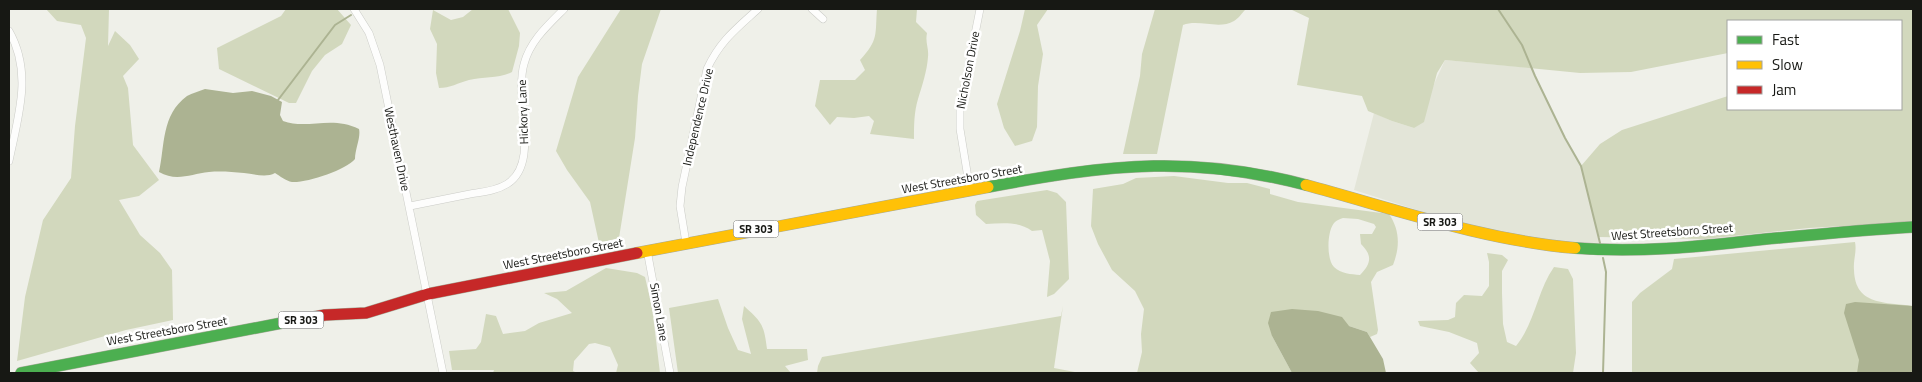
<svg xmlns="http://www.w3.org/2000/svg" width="1922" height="382" viewBox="0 0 1922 382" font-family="'Titillium Web',sans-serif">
  <rect width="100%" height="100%" fill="#eff0e9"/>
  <!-- built -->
  <path fill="#e3e5d8" d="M1445,60l87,8 33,70 16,28 19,77 -67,-2 -56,-12 -123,-39 20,-77 18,8 22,7z"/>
  <!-- green -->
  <path fill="#d2d8bd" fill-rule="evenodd" d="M46,9h63l-1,37 7,-15 15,14 9,14 -16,17 5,12 5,57 26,35 -20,16 -20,4 21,35 20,18 12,17 1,50 -47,10 -109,31 8,-64 18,-77 28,-42 4,-52 11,-88 -5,-13 -24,-4z
    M286,9h51l14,16 -9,19 -17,11 -13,16 -16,32h-7l-70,-34 -2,-21 64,-32z
    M473,9h35l12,24 -1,13 -7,26c-14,7 -28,4 -43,8 -11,3 -19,8 -30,8l-3,-15 1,-29 -7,-15 3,-19 18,10 12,-3z
    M621,9h40l-19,55 -4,32 -3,42 -16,100 -20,5 -9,-41 -23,-32 -11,-19 22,-74z
    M877,9h40l-1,13 11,11c-2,10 2,15 1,24 -1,14 -6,29 -10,42 -4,13 -4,27 -4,40l-44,-5 4,-13 -5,-5 -15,2 -17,-1 -7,8 -15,-19 5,-26h35l10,-10 -5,-10c19,-20 15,-26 17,-51z
    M1025,9h23l-11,16 6,29 -5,32 -1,41 -5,14 -17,5 -11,-18 -7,-24 23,-73z
    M1155,9l90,1c-3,3 -7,9 -11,11 -15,9 -35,-2 -51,4l-26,129h-34l17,-78 2,-22z
    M1290,9h623v213l-104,6 -104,11 -106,-2 -18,-71 19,-22 22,-14 106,-34v13h173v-88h-173v32l-97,19 -51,1 -135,-13 -8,13 -13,49 -10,6 -22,-7 -24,-10 -6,-15 -65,-11 12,-67z
    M1174,176l54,7h19l23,6v5l28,8 91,12c11,16 11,33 4,51l-16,7 -6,10 7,48 -1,4 -7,3 -3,-5 -18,-6 -77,10 20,37h-155l5,-21 -1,-18 3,-25 -9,-18 -23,-21 -14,-26 -7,-18 2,-37 30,-5 13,-6zM1343,218l15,1 16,5 2,3 -4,7h-12l1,10c11,11 11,19 -1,31 -9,-1 -19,-1 -26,-8 -8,-8 -7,-38 1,-45 2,-2 5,-3 8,-4z
    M1047,190l10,3 9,9 3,77 -15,15 -7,3 3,-36 -8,-31 -10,1c-13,-10 -30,-8 -46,-7l-10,-9 -1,-10 2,-4z
    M1855,242c2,10 -2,18 -1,28 1,36 32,32 59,36v67h-281v-71l8,-9 32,-24 2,-10z
    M1487,253l15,2 6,5 -6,11v22l1,31 4,18 9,4c19,-23 21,-55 38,-79l14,2 5,10 3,74 -3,20h-94l-9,-10 9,-10 -2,-10 -28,-11 -29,-6 -2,-5 30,-1 7,-3 1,-14 8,-8 18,1 7,-10v-24z
    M606,268l31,5 8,4 7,30 8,66h-44l2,-8 -8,-18 -15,-4 -6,1 -15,17 -1,10 4,2h-84l1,-3h-42l-3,-19 27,-2 5,-7 5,-28 10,2 7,18 22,-3 14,-8 33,-10 -15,-14 -13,-6 22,-2z
    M718,299l10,29 10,22 13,4 -9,-35 2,-13c18,16 20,19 23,43h40l1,11 -23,6 6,7h-113l-9,-65z
    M1063,306l-9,62 26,5h-263l1,-7 4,-9 239,-41z"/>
  <!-- water -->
  <path fill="#acb392" d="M205,89l28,4 19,-2 19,5 11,6 -2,13 3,6c25,9 48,-6 76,8 2,8 -4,20 -4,30 -9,11 -48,24 -63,23 -6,-1 -12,-6 -17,-9 -9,5 -21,1 -31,0 -12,-1 -23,-2 -35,-1 -18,2 -33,10 -50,0 6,-26 2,-57 28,-76 5,-3 13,-5 18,-7z
    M1855,302l58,4v67h-56l2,-13 -15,-47 2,-9z
    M1292,309l26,2 24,6 7,9 18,6 16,27 3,14h-94l-20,-37 -4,-13 3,-11z"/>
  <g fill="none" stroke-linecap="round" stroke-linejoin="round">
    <!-- stream -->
    <path stroke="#acb392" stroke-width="2" d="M1498,9l24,36 13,31 30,62 16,28 19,77
      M278,100l57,-75 16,-10
      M1603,373l3,-101 -3,-14"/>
    <!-- street casing -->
    <g stroke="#cbccc7" stroke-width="8">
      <path id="street" d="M354,9l15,24 11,32 63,308
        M812,9l11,10
        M9,31c24,42 9,86 0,130
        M970,190l-10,-61v-20l20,-100
        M410,206c20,-4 40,-8 60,-12 12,-2 26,-3 37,-10 34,-21 7,-85 17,-120 6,-23 24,-39 40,-55
        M686,243l-6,-37 2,-19 25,-118c13,-28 29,-40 51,-60
        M647,250l23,123"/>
    </g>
    <!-- fast casing -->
    <g stroke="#a6aa98" stroke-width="12">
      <path id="fast" d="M988,187c54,-10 111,-20 166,-21 51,-1 103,6 152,19
        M1575,248c61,5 122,-1 182,-8 52,-5 104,-10 156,-13
        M21,373l271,-52"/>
    </g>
    <!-- slow casing -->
    <g stroke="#a6aa98" stroke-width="12">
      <path id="slow" d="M1306,185c89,24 177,55 269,63
        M637,253l351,-66"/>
    </g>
    <!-- jam casing -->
    <g stroke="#a6aa98" stroke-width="12">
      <path id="jam" d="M292,321l33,-6 41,-2 62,-19 209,-41"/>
    </g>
    <!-- street -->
    <use href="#street" stroke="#fdfdfc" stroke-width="7"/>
    <!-- fast -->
    <use href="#fast" stroke="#4caf50" stroke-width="11"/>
    <!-- slow -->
    <use href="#slow" stroke="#ffc107" stroke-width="11"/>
    <!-- jam -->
    <use href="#jam" stroke="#c62828" stroke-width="11"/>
  </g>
  <g text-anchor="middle" stroke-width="5" stroke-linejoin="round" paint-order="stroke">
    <!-- shield labels -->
    <g fill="#fff" stroke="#5d5d5a" stroke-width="1">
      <rect x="1417.5" y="213.5" width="45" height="17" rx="4"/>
      <rect x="733.5" y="220.5" width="45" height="17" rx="4"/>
      <rect x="278.5" y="311.5" width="45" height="17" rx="4"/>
    </g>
    <g font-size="11" font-weight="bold" fill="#171814">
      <text x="1440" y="226">SR 303</text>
      <text x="756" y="233">SR 303</text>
      <text x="301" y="324">SR 303</text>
    </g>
    <!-- street labels -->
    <g font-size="12" fill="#171814" stroke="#fff">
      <text transform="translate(968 70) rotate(-79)" y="4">Nicholson Drive</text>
      <text transform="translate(523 112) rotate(-92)" y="4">Hickory Lane</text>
      <text transform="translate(698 117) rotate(-77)" y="4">Independence Drive</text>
      <text transform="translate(397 149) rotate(78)" y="4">Westhaven Drive</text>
      <text transform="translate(962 179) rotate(-10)" y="4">West Streetsboro Street</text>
      <text transform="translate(1672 232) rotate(-4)" y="4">West Streetsboro Street</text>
      <text transform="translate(563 254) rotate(-11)" y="4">West Streetsboro Street</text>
      <text transform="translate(659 312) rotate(80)" y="4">Simon Lane</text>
      <text transform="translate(167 331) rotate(-10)" y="4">West Streetsboro Street</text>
    </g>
  </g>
  <!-- border -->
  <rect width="1922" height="382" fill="none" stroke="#171814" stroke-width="20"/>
  <!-- legend -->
  <rect x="1727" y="20" width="175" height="90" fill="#ffffff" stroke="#a2a3a1"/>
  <rect x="1737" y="36" width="25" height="8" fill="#4caf50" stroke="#a2a3a1"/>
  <text x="1772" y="45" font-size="15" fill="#171814">Fast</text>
  <rect x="1737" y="61" width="25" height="8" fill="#ffc107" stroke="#a2a3a1"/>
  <text x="1772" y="70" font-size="15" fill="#171814">Slow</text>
  <rect x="1737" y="86" width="25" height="8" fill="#c62828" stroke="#a2a3a1"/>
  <text x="1772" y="95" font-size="15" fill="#171814">Jam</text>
</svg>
